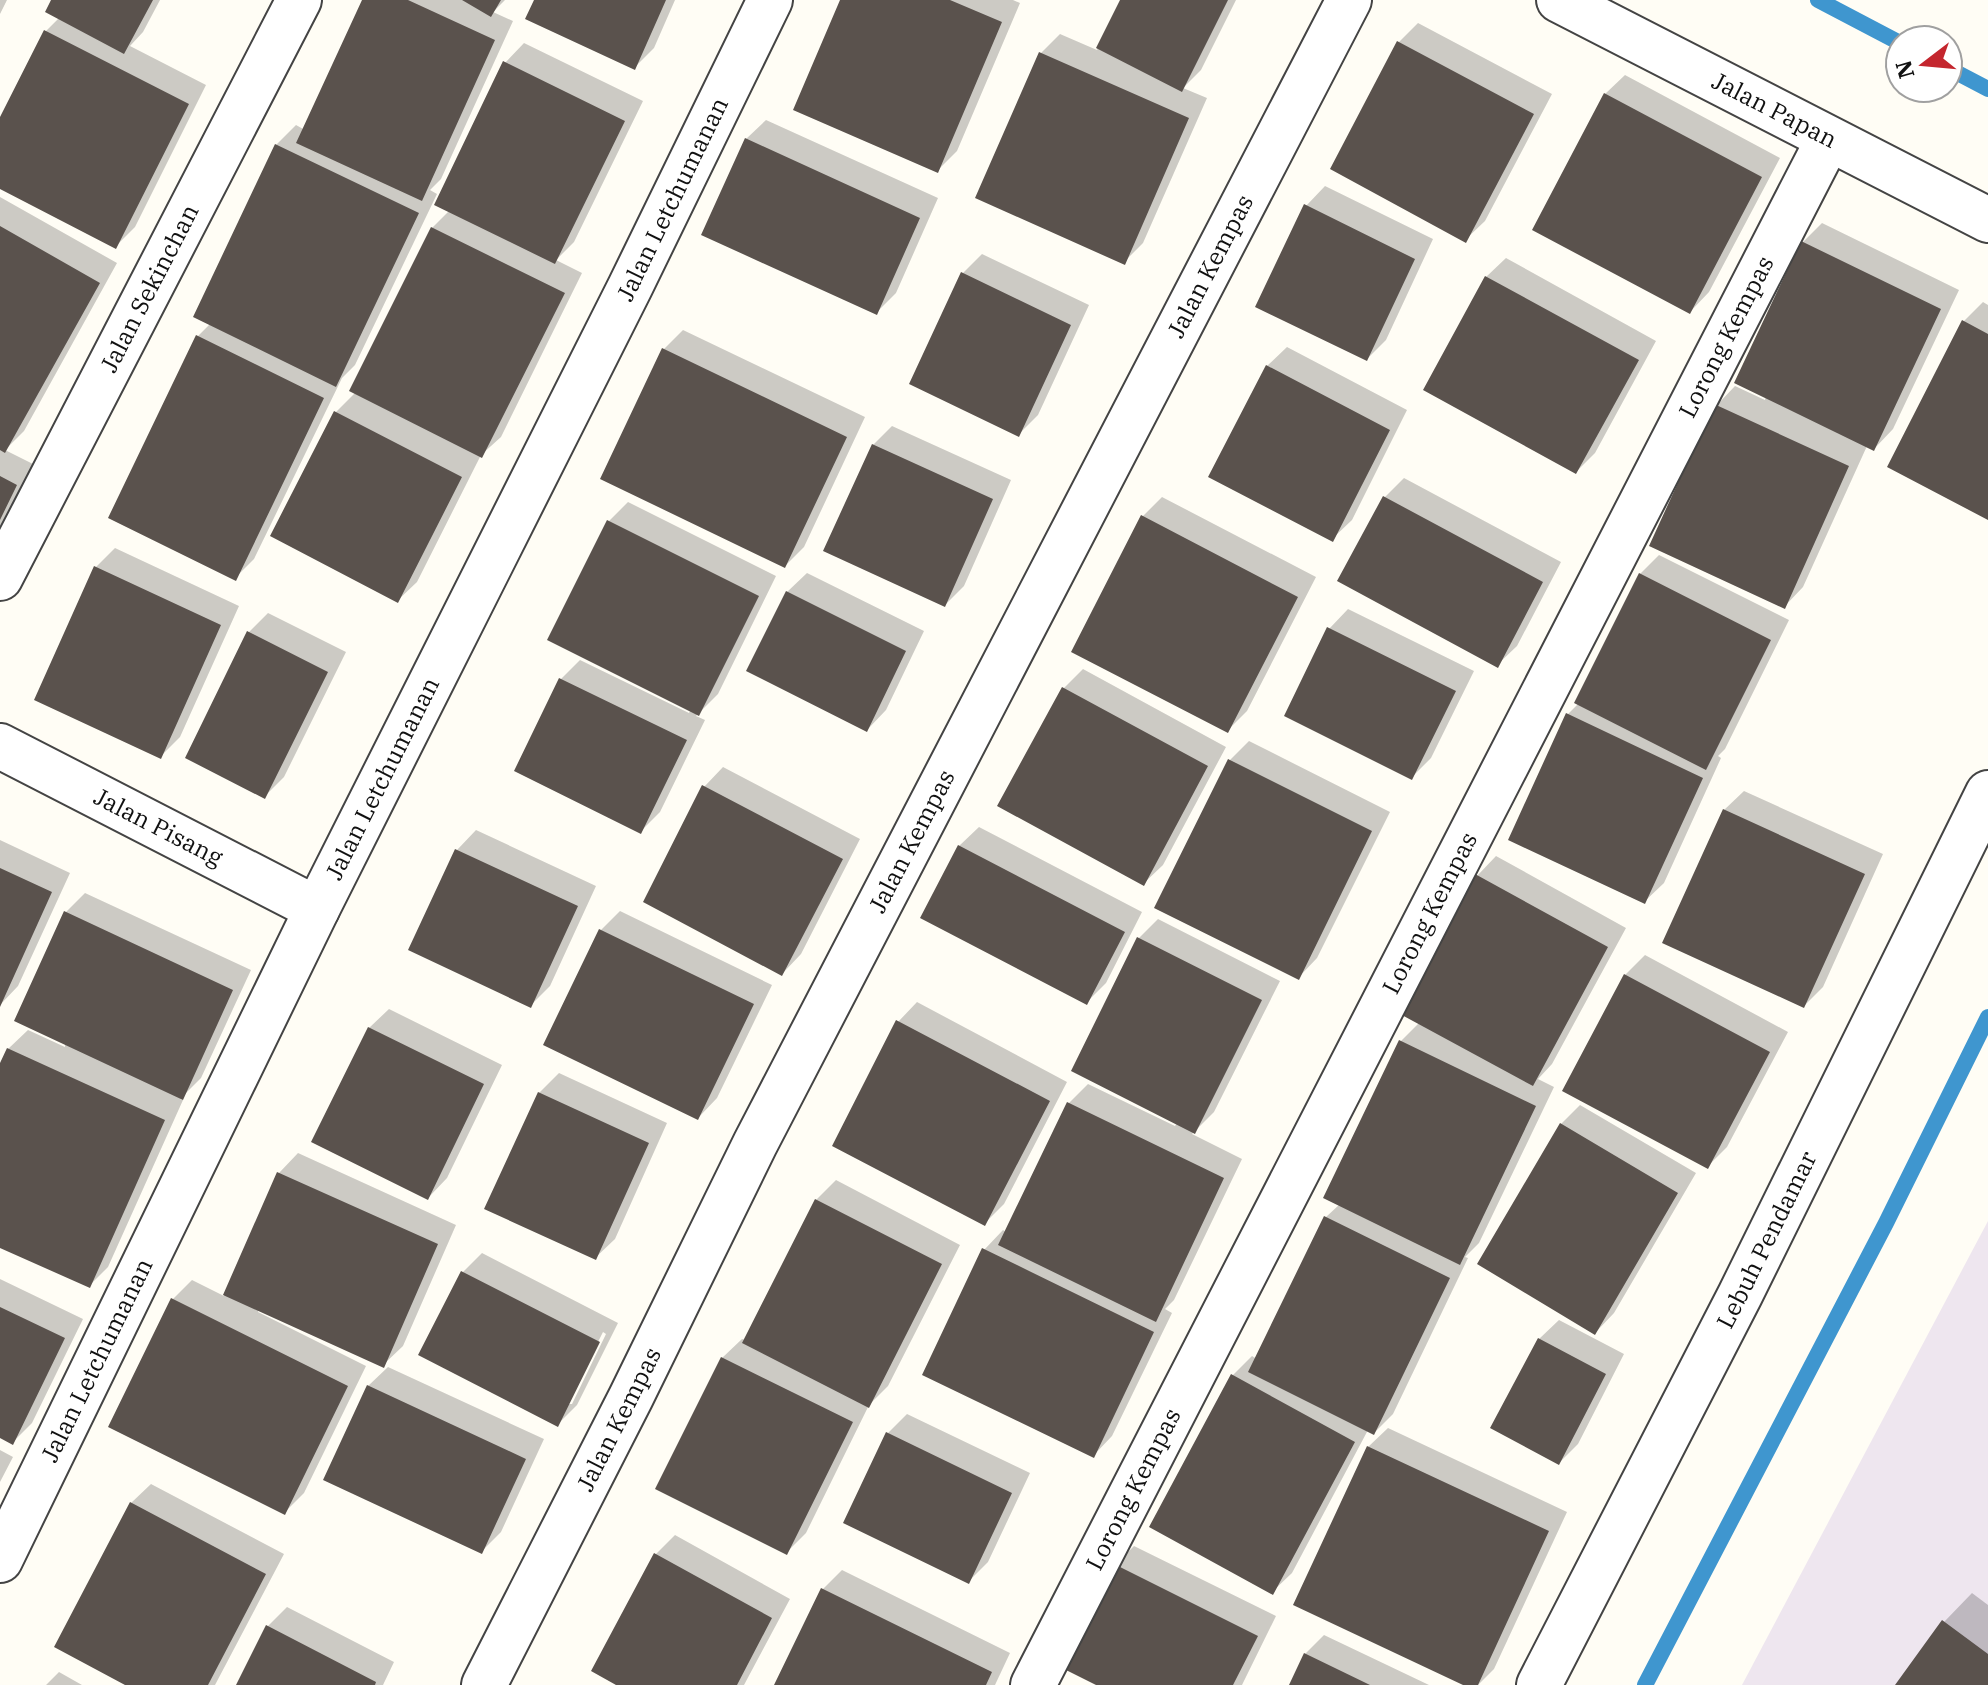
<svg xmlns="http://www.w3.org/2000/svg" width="1988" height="1685" viewBox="0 0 1988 1685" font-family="'IBM Plex Serif',serif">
  <rect width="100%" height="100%" fill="#fffdf5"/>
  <!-- industrial -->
  <path fill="#eee6ef" d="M1988,1221v464h-246z"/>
  <!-- shadow -->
  <path fill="#0003" fill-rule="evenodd" d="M0,0h7l-7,14z
    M54,0h106l-17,32 -13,14 76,39 -71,142 -19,19 -116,-59v-66l45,-89 15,-15z
    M364,0h141l-12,12 20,9 -72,158 -11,11 7,4 -82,171 -13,13 -88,181 -19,19 -37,-242 13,-13 65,-178 20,-20 9,5z
    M536,0h139l-21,48 -20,20z
    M842,0h171l7,3 -63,148 -19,19z
    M1122,0h114l-35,70 -18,18 24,10 -64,145 -19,19 -83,-209 19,-19 37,16z
    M1418,23l134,71 -67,127 -20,19 -66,-198z
    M524,43l119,58 -69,141 -18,18 26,13 -81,164 -20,18 -64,127 -20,19 -61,-189 20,-20 76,-164 18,-18 55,-147z
    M1625,75l155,83 -71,134 -19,20 -85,-218z
    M766,120l172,78 -42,95 -19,19 -131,-173z
    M1325,186l108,53 -47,101 -19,19 -61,-153z
    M0,197l117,66 -93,168 -19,19 30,15 -35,68z
    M1822,223l137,67 -66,139 -19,20 -7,-3 -64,141 -19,20 -68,-201 19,-20 30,14 38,-158z
    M982,254l107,51 -51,110 -19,19 -56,-161z
    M1506,258l150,83 -61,112 -19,19 -90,-195z
    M1983,302l5,3v212l-24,-196z
    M683,330l182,87 -61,130 -19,19 -121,-217z
    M1287,347l120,63 -55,110 -20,19 -65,-173z
    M892,426l119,54 -47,106 -19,19 -72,-160z
    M1404,478l157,84 -44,84 -20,19 -157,-85 45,-83z
    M1162,497l154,80 -69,134 -19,19 -86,-213z
    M628,502l148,74 -58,118 -22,22 9,4 -45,92 -19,19 -80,-152 19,-19 109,53 2,-4 -82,-188z
    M115,548l124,58 -59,131 -19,19 -65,-189z
    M1659,555l130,65 -64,129 -7,7 3,2 -57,125 -20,19 -133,-62 57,-126 11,-11 61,-129z
    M807,573l117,58 -38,79 -19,20 -80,-138z
    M1348,609l126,62 -43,87 -19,19 -83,-148z
    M268,613l78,39 -62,125 -19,19 -16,-164z
    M1083,669l143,78 -63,118 -20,19 -79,-196z
    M1249,741l141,71 -73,146 -19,20 -68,-218z
    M723,767l137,72 -59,115 -19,20 -78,-187z
    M1744,791l139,63 -60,133 -19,19 -80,-196z
    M979,827l163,85 -36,71 -19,19 -128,-156z
    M476,830l120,56 -46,100 -19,19 -120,-56 46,-99z
    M0,840l70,33 -52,113 -18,19z
    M1496,856l130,72 -74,136 -14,15 16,8 -75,156 -14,14 3,1 -75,156 -19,19 -6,-3 -76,143 -20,19 -39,-217 19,-19 5,3 69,-142 14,-13 61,-163 19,-19 57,-146z
    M85,893l166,77 -50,108 -21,21 3,1 -75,167 -19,19 -89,-41v-177l8,-19 20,-19 37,17 1,-135z
    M620,911l152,74 -55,113 -19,20 -97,-188z
    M1158,919l122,62 -66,131 -22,22 50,25 -68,141 -9,9 7,4 -60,123 -19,20 -109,-206 19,-20 3,2 63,-129 19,-19 87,42 2,-3 -38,-185z
    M1645,955l143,77 -61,115 -20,20 -143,-77 61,-115z
    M917,1002l150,80 -63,122 -19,19 -87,-201z
    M389,1009l113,56 -55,113 -19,20 -59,-170z
    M559,1073l108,50 -52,116 -20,19 -56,-165z
    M1580,1105l116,68 -82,140 -19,20 -34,-209z
    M298,1153l158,72 -53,121 -20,19 -124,-56 -1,3 108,54 -62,127 -19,19 -112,-213 19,-19 32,16 55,-123z
    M836,1180l124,65 -72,141 -19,19 -63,128 -19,19 -65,-194 20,-19 3,1 71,-140z
    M482,1253l136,70 -41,82 -19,19 -95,-152zM603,1332l3,2 -34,70h-5z
    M0,1279l83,40 -51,104 -19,19 -13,-6z
    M1559,1320l65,34 -46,90 -19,19 -20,-124z
    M388,1367l156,72 -43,93 -19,19 -114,-165z
    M907,1414l123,59 -42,89 -19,19 -81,-148z
    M1388,1428l179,84 -73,157 -16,16h-10l-100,-238z
    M0,1450l13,7 -13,25z
    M151,1484l133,70 -69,131h-86l2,-182z
    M675,1535l115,64 -46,86h-124l35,-130z
    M1134,1546l142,70 -34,69h-141l14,-120z
    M842,1570l168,83 -15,32h-219l47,-96z
    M1972,1593l16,12v80h-90l46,-63z
    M287,1607l107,55 -11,23h-145l30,-59z
    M1324,1635l105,50h-138l14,-31z
    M59,1672l23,13h-36z"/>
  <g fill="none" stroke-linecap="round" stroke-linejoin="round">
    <!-- stream -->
    <path stroke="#3f96cf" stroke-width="16" d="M1818,0l82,43
      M1948,68l40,21
      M1645,1685l241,-462 102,-206"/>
  </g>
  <!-- building -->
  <path fill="#5a524d" d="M51,0h102l-29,54 -79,-42z
    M362,0h46l87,40 -73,161 -126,-58z
    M462,0h39l-10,17z
    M534,0h132l-31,70 -110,-51z
    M840,0h110l52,22 -64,151 -145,-63z
    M1120,0h108l-46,92 -86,-44z
    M44,30l145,74 -73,145 -116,-60v-72z
    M1397,41l137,73 -68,129 -136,-74z
    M1039,52l150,66 -64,147 -150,-67z
    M503,61l122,60 -70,143 -121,-59z
    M1604,93l158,84 -72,137 -158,-84z
    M745,138l175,80 -43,97 -176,-80z
    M275,144l144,69 -83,174 -143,-70z
    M1304,204l111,55 -48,102 -112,-54z
    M0,226l100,57 -95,170 -5,-3z
    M431,227l134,66 -83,165 -133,-67z
    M1801,241l140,68 -67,142 -140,-68z
    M961,272l110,53 -52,112 -110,-53z
    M1485,276l154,84 -63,114 -153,-84z
    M1962,320l26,14v186l-101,-53z
    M196,335l128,63 -88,183 -128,-63z
    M662,348l185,89 -62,131 -185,-89z
    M1266,365l124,65 -57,112 -125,-65z
    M1714,404l135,62 -64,143 -136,-63z
    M334,411l128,66 -64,126 -128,-67z
    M872,444l121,55 -48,108 -122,-56z
    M0,476l17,9 -17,35z
    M1383,496l160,86 -45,86 -161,-87z
    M1141,515l157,82 -70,136 -157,-81z
    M607,520l152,76 -60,120 -152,-76z
    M94,566l127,59 -60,134 -127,-59z
    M1639,573l132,67 -65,130 -132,-67z
    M786,591l120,60 -39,81 -121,-61z
    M1327,627l129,64 -44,89 -128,-64z
    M247,631l81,41 -63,127 -80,-41z
    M559,678l128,62 -46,94 -127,-63z
    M1062,687l146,79 -64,120 -147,-80z
    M1566,713l137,65 -58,126 -137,-64z
    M1228,759l144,72 -73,149 -145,-72z
    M702,785l141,74 -61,117 -139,-74z
    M1723,809l142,65 -61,134 -142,-65z
    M958,845l167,87 -38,73 -167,-87z
    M455,849l123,57 -47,102 -123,-58z
    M0,868l52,24 -52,115z
    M1475,874l133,73 -75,139 -133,-72z
    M64,911l169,79 -50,110 -169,-79z
    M599,929l155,75 -56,116 -155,-75z
    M1137,937l125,63 -67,134 -124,-63z
    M1624,974l146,78 -62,117 -146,-78z
    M896,1020l154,81 -65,125 -153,-80z
    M368,1027l116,57 -56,116 -117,-58z
    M1399,1040l137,66 -76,159 -137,-67z
    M7,1048l158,72 -75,168 -90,-40v-185z
    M538,1092l111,51 -53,117 -112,-51z
    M1067,1102l157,76 -68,144 -158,-77z
    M1560,1123l118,70 -83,142 -118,-71z
    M277,1172l161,72 -54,124 -161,-73z
    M815,1199l127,65 -73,144 -127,-65z
    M1324,1216l126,62 -76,157 -126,-63z
    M982,1248l172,84 -60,126 -172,-83z
    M461,1271l139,71 -42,85 -140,-72z
    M171,1298l177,88 -63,129 -177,-88z
    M0,1307l65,31 -52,107 -13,-7z
    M1538,1338l68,36 -47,91 -69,-37z
    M721,1357l132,65 -66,133 -132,-66z
    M1231,1374l124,68 -82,153 -124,-68z
    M367,1385l159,74 -44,95 -159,-74z
    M886,1432l126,61 -43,91 -126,-61z
    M1367,1446l182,85 -71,154h-15l-170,-80z
    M130,1502l136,72 -58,111h-83l-71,-38z
    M654,1553l118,65 -35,67h-121l-25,-14z
    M1114,1564l144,72 -25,49h-137l-34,-17z
    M821,1588l171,84 -6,13h-212z
    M1942,1620l46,34v31h-93z
    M266,1625l110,57 -1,3h-139z
    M1304,1653l66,32h-81z"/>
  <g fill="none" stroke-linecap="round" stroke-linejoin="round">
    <!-- street casing -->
    <g stroke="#444" stroke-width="48">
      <g id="street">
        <path id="s1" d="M1559,0l429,220"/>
        <path id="s2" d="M0,578l299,-578"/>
        <path id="s3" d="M0,746l317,163"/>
        <path id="s4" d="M0,1560l317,-651 313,-622 140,-287"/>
        <path id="s5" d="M484,1685l147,-288 124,-253 594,-1144"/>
        <path id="s6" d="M1033,1685l795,-1545"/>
        <path id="s7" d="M1539,1685l201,-390 248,-502"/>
      </g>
    </g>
    <!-- street -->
    <use href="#street" stroke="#fff" stroke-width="44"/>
  </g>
  <g text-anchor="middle" stroke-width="8" stroke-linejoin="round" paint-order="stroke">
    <!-- street labels -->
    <g font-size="24" fill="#111" stroke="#fff">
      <text dy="8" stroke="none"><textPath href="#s1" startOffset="242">Jalan Papan</textPath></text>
      <text dy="8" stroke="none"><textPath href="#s4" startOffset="1518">Jalan Letchumanan</textPath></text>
      <text dy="8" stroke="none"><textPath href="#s5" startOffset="1594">Jalan Kempas</textPath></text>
      <text dy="8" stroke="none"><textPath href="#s2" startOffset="326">Jalan Sekinchan</textPath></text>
      <text dy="8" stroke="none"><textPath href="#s6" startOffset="1516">Lorong Kempas</textPath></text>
      <text dy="8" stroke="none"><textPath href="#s4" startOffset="870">Jalan Letchumanan</textPath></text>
      <text dy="8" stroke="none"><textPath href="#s3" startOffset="178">Jalan Pisang</textPath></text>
      <text dy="8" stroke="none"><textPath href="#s5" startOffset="946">Jalan Kempas</textPath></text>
      <text dy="8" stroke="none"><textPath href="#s6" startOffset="868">Lorong Kempas</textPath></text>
      <text dy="8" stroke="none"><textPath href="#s7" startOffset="500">Lebuh Pendamar</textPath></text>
      <text dy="8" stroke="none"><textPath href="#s4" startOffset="222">Jalan Letchumanan</textPath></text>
      <text dy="8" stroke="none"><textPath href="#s5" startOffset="298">Jalan Kempas</textPath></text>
      <text dy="8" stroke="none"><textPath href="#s6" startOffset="220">Lorong Kempas</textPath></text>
    </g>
  </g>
  <!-- north arrow -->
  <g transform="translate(1924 64) rotate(254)"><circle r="38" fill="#ffffff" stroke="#a0a0a0" stroke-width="2"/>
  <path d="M0-6L14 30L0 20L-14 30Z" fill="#c4262e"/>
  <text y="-12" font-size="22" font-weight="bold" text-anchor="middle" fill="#111111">N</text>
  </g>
</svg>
